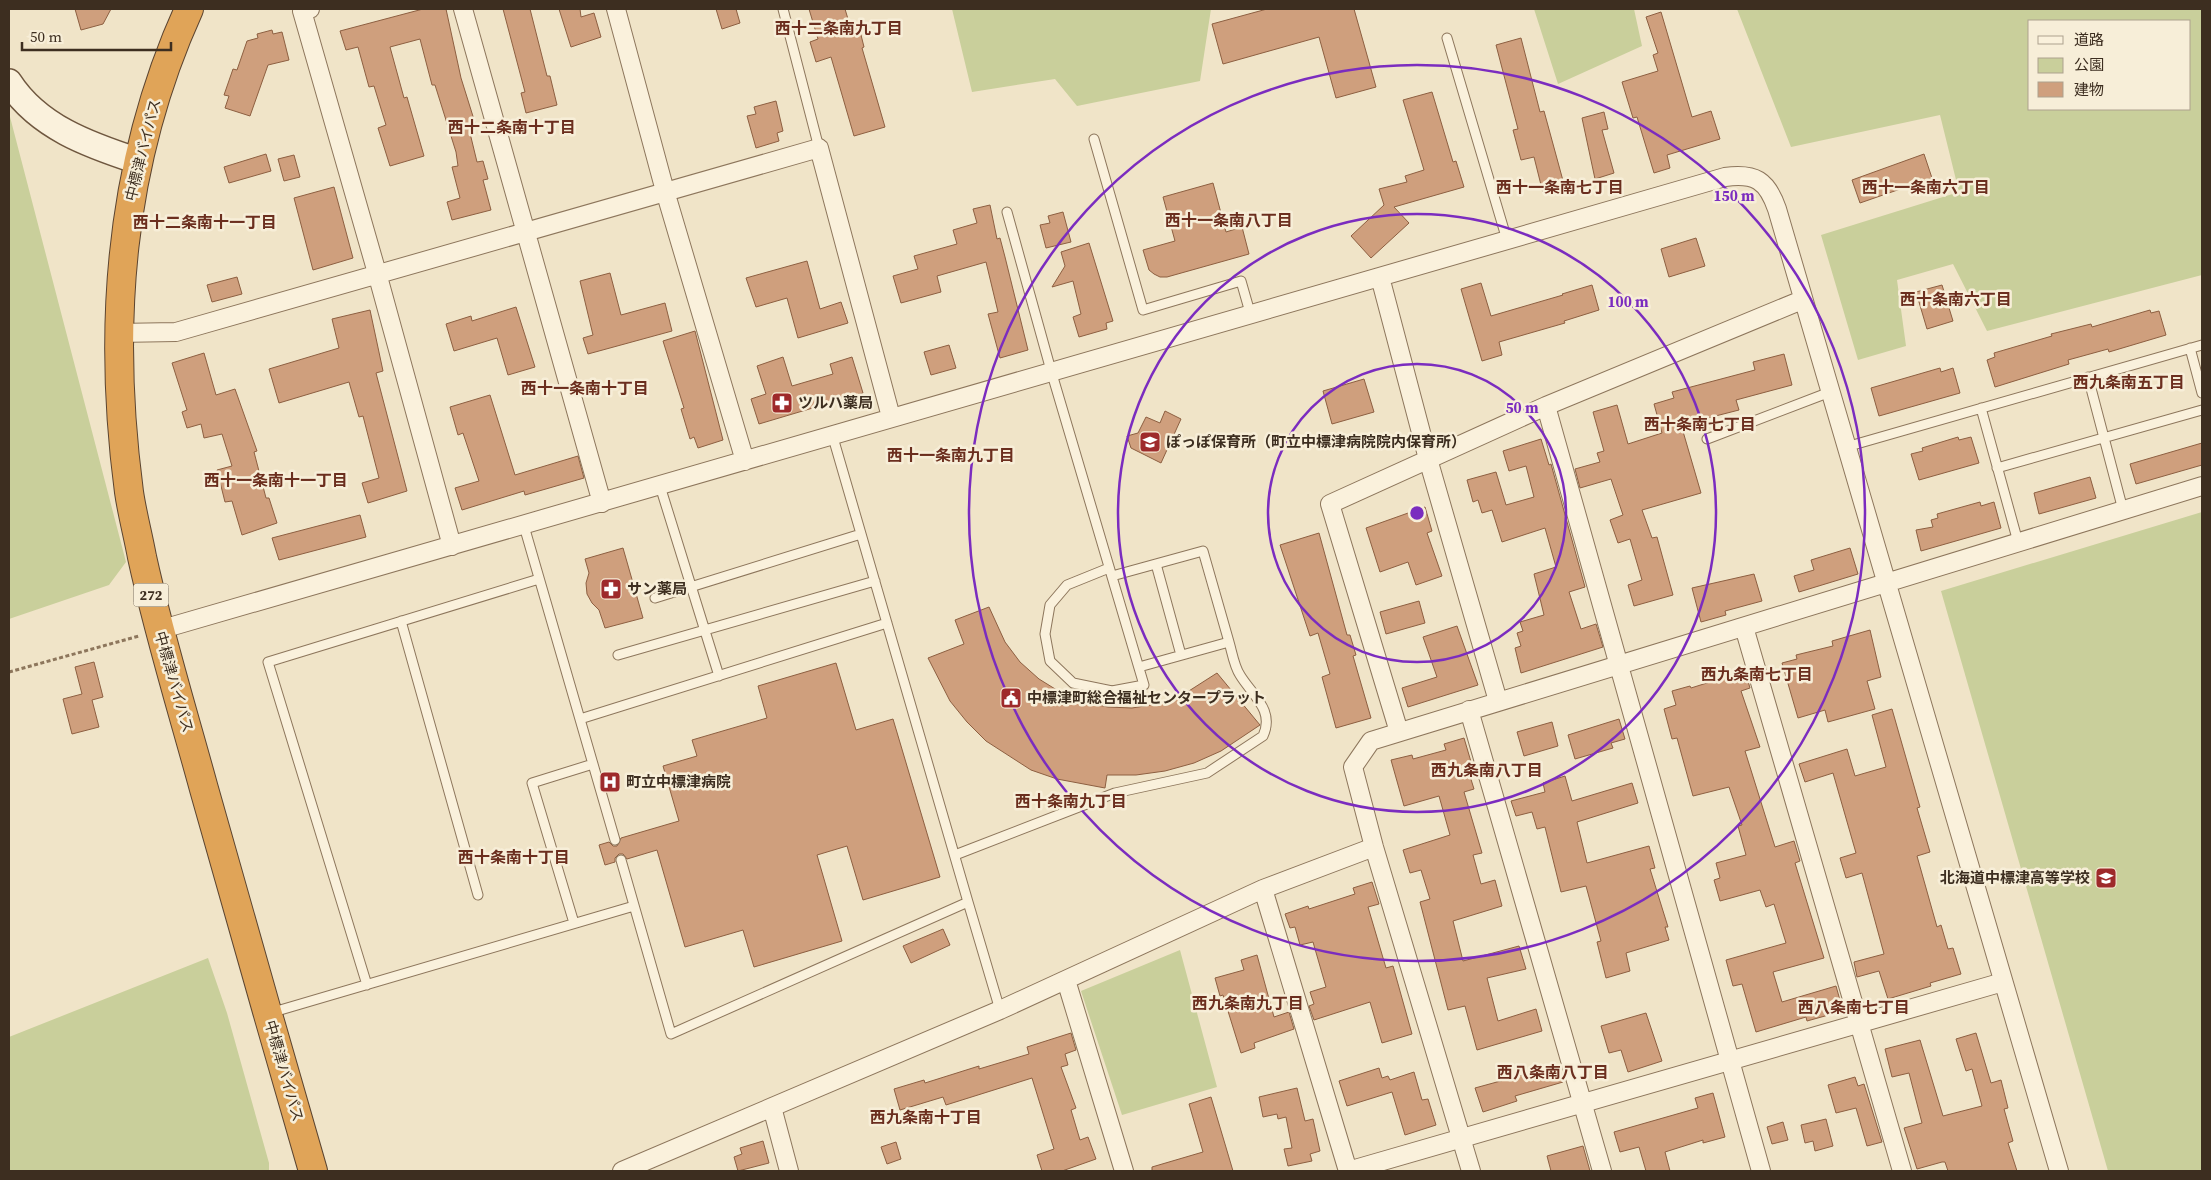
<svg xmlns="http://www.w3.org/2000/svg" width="2211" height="1180" viewBox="0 0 2211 1180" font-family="'Source Serif 4','Noto Sans JP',serif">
  <rect width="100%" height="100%" fill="#f0e4c8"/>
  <!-- green -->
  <path fill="#c9cf9b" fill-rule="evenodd" d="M952,9h259l-11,72 -123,25 -22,-27 -83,13z
    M1534,9h100l8,37 -84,38z
    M1737,9h465v266l-215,56 -34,-67 -56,16 9,66 -48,14 -37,-125 138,-43 -19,-77 -149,32zM2190,21v88h-160v-88z
    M9,113l117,449 -17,23 -100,34z
    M2202,512v659h-94l-167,-580z
    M1180,950l37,137 -95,28 -41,-124z
    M208,958l19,55 42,150v8h-260v-134z"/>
  <!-- building -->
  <path fill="#cf9f7d" stroke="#8d5f41" d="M75,9h36l-8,15 -22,6z
    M423,9h23l15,69 15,48 -7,3 8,33 6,-1 5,18 -5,1 8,30 -39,10 -5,-18 13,-4 -8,-31 6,-1 -2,-14 -21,-67h-3l-12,-46 -30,8 14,51 3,-1 17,59 -34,10 -12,-38 8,-3 -12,-39 -5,1 -11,-40 -12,3 -6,-19z
    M503,9h27l17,67h3l7,29 -31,8 -5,-20 4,-1z
    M559,9h21l1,8 13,-4 7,24 -30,10z
    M716,9h20l4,14 -18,6z
    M809,9h36l6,20 8,-2 5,20 -2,1 23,79 -31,9 -23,-79 -15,5 -6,-20 8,-3z
    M1267,9h87l22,78 -40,11 -17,-61 -96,27 -11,-40z
    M1661,12l31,105 19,-6 9,28 -53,16 3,13 -16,5 -17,-56 -4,1 -11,-36 36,-11 -5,-16 5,-2 -12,-36z
    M272,30l1,4 9,-2 7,28 -21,5 -18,51 -25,-8 4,-12 -5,-1 9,-26 4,1 10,-29 11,-3 -1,-4z
    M1521,38l19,74 4,-1 21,77 -22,5 -9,-36 -13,3 -8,-30 5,-1 -22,-84z
    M1432,92l21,70 3,-1 8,26 -70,20 15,16 -38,35 -20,-22 33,-31 -5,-16 28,-7 -2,-6 19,-6 -21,-70z
    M776,101l7,30 -6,2 2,8 -23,7 -9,-32 9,-2 -2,-7z
    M1604,112l4,17 -6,1 12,43 -19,6 -13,-61z
    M266,154l5,17 -42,12 -5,-16z
    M1924,154l8,24 -72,25 -8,-23z
    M294,155l6,22 -16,4 -6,-22z
    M1213,183l13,49 16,-5 7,27 -82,23h-7l-6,-3 -5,-4 -6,-20 32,-9 -12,-44z
    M334,187l19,71 -40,12 -19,-72z
    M990,205l7,34 3,-1 5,19 23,93 -28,8 -12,-44 10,-2 -12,-50 -49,14 4,16 -40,11 -8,-27 25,-7 -4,-13 43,-12 -4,-14 24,-7 -4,-14z
    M1063,212l8,30 -25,6 -6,-23 10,-2 -2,-7z
    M1696,238l9,28 -36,11 -8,-28z
    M1089,243l24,78 -7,2 1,6 -28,8 -6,-20 8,-3 -8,-33 -21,6 13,-21 -4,-14z
    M807,261l13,48 21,-7 7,21 -50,15 -11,-40 -31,9 -10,-29z
    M610,273l11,42 44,-12 7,28 -84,23 -5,-16 10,-3 -13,-54z
    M237,277l5,17 -30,8 -5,-17z
    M1481,283l10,33 72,-21 -1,-1 30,-9 7,25 -35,11 1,2 -66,19 3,13 -20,6 -21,-72z
    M1942,285l11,36 -26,8 -11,-37z
    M516,307l19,60 -27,8 -11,-37 -43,13 -8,-27 25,-8 1,5z
    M370,310l13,61 -7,2 31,118 -39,12 -6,-20 17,-5 -16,-62 -4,1 -10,-35 -70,21 -10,-34 70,-21 -7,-29z
    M2150,310l1,3 8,-2 7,24 -57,17 -1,-3 -40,11 1,4 -74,23 -8,-27 8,-3 -1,-4 58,-17 -1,-2 40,-10 1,3z
    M695,331l28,109 -25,8 -4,-11 -4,2 -9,-30 3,-1 -21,-67z
    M949,345l7,23 -25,7 -7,-23z
    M204,353l12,42 19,-6 22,62 -3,1 12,46h3l8,25 -35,12 -10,-34 -7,1 -8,-32 15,-4 -10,-32 -18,4 -3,-14 -14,4 -5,-16 5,-2 -15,-47z
    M1784,354l8,31 -56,15 3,10 -47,12 1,3 -11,3 19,65 -59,17 10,28 5,-1 16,58 -39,11 -6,-21 14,-5 -12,-41 -12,4 -8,-23 13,-5 -12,-36 -31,9 -5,-19 25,-7 -3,-9 7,-2 -11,-39 24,-7 11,39 34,-11 -8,-29 20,-6 -2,-6 83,-22 -2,-8z
    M783,357l9,29 41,-12 -3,-10 22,-7 11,36 -104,31 -8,-25 15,-5 -9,-28z
    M1940,368l1,4 12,-4 7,25 -81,23 -8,-28z
    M1364,379l10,33 -42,12 -9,-33z
    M490,395l25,80 63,-19 6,22 -59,17 -1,-4 -62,19 -7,-22 24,-7 -16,-48 -5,2 -8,-28z
    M1165,411l16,8 -20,44 -30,-15 -4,-12 11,-3 8,-16 14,6z
    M1958,437l1,3 12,-3 8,26 -60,17 -8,-26 12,-3 -1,-3z
    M1541,439l8,26 2,-1 34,123 -16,5 12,37 15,-5 7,23 -82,26 -6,-25 6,-2 -4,-13 6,-2 -3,-9 24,-7 -10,-41 22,-7 -11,-39 -43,14 -10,-32 -10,3 -4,-13 -5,2 -6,-22 29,-8 10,33 28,-8 -8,-31 -17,5 -6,-20z
    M2202,443v22l-66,19 -6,-20z
    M2090,477l6,21 -57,16 -5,-21z
    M1980,502l1,4 13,-4 7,26 -80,23 -5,-21 17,-3 -2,-7 7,-2 -1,-4z
    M1425,507l7,24 -5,2 15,43 -26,9 -8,-23 -28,10 -14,-44z
    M360,515l6,22 -87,23 -7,-22z
    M1319,533l28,102h3l6,20 -3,1 18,62 -35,10 -14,-51 8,-3 -12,-41 -8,3 -30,-91z
    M623,548l20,70 -38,10 -6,-18 -7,-7 -5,-9 -1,-11 3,-10 -4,-14z
    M1850,548l8,26 -59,18 -5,-16 20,-6 -3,-10z
    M1754,574l8,27 -37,10 1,4 -25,7 -9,-34z
    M1419,601l6,22 -39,11 -6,-22z
    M989,607l16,35 15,20 19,17 21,13 23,10 25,5 24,1 25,-4 24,-8 36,-23 43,52 -39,26 -27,12 -29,8 -29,4h-29l-2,13 -48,-9 -26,-9 -45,-29 -19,-19 -17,-21 -22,-43 36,-14 -9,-24z
    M1457,626l21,59 -70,22 -6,-19 35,-11 -14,-40z
    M1870,630l11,47 -14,4 8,28 -47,13 -3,-12 -27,8 -16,-55 15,-4 -1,-4 37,-9 -1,-5z
    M94,662l9,35 -11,3 7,27 -27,7 -9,-35 19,-5 -7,-27z
    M836,663l20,67 37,-11 47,158 -77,23 -16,-54 -30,9 25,86 -88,26 -11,-37 -58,17 -28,-97 -30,9 -4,-5h-4l-4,4v4l-10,3 -6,-20 10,-3 4,4h4l4,-8 58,-17 -16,-55 34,-10 -5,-16 75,-22 -9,-32z
    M1745,671l5,17 -9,3 19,56 -15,4 30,96 19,-6 6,20 -5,2 29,95 -51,14 9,30 54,-16 7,25 -36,10 -1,-4 -50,15 -14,-48 -9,2 -7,-26 60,-17 -12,-39 -8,3 -6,-17 -40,11 -6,-21 6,-2 -4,-15 30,-8 -8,-29 4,-1 -13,-38 -36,9 -16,-58 -5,1 -8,-30 12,-4 -4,-14 18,-5 1,2z
    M1892,709l28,98 -3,1 13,44 -13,4 20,71 4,-2 7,24 5,-1 8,26 -31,9 1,3 -43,13 -9,-28 -22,6 -3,-15 30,-8 -22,-81 -16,5 -6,-20 16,-5 -23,-80 -28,9 -6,-18 48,-15 8,27 31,-9 -14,-52z
    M1619,719l6,20 -14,4 2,5 -38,11 -7,-24z
    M1552,722l6,24 -34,10 -7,-24z
    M1464,738l10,34 -5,1 5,16 -10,3 18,61 -9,2 8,29 14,-4 7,26 -49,15 10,40 56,-15 7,23 -39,9 11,43 38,-12 6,22 -65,19 -12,-44 -17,4 -28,-108 10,-3 -9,-29 -11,3 -7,-23 47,-15 -11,-39 -35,10 -13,-46 21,-5 1,4 33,-9 -2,-6z
    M1565,776l7,25 60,-18 6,20 -61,19 10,41 62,-17 6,22 -5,1 18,58h-3l4,13 -43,13 4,18 -24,7 -9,-36 4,-1 -15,-55 -25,6 -16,-65 -8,2 -5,-17 -16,4 -5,-15 34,-9 -2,-9z
    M1372,882l7,22 -11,3 18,61 7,-2 19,68 -30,9 -12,-41 -56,18 -5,-14 5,-2 -4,-12 16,-5 -13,-45 -13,3 -5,-18 -5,1 -5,-14 23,-8 1,3 46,-15 -2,-6z
    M943,929l7,16 -39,18 -8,-17z
    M1257,955l17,62 15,-5 5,17 -40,14 1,5 -14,5 -18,-58 -3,1 -5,-18 29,-8 -3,-10z
    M1646,1013l16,48 -34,11 -7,-22 -12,3 -8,-27z
    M1071,1033l5,17 -11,4 3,11 -7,2 15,41 -5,2 9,30 8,-3 8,22 -34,12h-20l-5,-16 17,-6 -22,-71 -86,27 -3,-8 -43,13 -6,-21 30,-9 1,3 54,-17v3l50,-15 -2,-7z
    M1976,1033l15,50 10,-3 7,28 -4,1 9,32 -5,2 9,28h-69l-3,-9h-3l-25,7 -13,-41 18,-5 -13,-50 -17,4 -7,-28 35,-9 23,76 39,-10 -10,-37 -6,2 -10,-32z
    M1559,1065l4,17 -48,14 2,5 -34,11 -8,-24z
    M1379,1068l3,10 6,-2 2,4 24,-8 8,28 6,-1 8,26 -31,10 -13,-43 -45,14 -8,-25z
    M1855,1077l3,9 6,-2 18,58 -15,4 -11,-38 -20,5 -8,-28z
    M1297,1088l8,33 8,-2 7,32 -10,3 2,7 -24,5 -4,-17 8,-1 -6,-31 -8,2 -1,-5 -14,3 -4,-20z
    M1713,1093l12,44 -22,6v-3l-38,12 5,19h-24l-7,-24 -19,5 -6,-20 84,-24 -3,-10z
    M1211,1097l22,74h-81v-4l51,-15 -14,-48z
    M1826,1119l7,27 -18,5 -2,-10 -8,2 -4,-18z
    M1783,1122l5,18 -16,4 -5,-17z
    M763,1141l6,22 -31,8 -4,-14 8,-3 -2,-6z
    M896,1142l5,17 -14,5 -6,-17z
    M1583,1146l7,25h-39l-4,-15z"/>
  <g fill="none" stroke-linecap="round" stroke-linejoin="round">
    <!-- lane casing -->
    <g stroke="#8d765c" stroke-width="11">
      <path id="lane" d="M783,9l36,139
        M1447,38l60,202
        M1094,139l49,171 98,-29 10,35
        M1007,212l45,162 92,311 -32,6 -39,-8 -23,-22 -5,-27 5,-29 17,-20 42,-17
        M2190,348l12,45
        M2088,377l35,133
        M1981,408l37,134
        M832,434l136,468
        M1707,439l123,-47
        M1846,447l356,-102
        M1997,468l205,-58
        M660,486l59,190
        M524,526l91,314
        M1156,564l25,91
        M1112,576l91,-25 26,91 -90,25
        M655,598l206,-64
        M401,621l77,274
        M618,655l257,-74
        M580,719l307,-96
        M955,855l160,-62 92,-20 56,-37c12,-26 -11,-41 -23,-61 -6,-9 -8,-23 -11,-33
        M621,860l50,174 297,-132 32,108
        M574,923l-42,-140 61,-19
        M367,985l-99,-323 271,-83
        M270,1013l364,-107"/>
    </g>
    <!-- street casing -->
    <g stroke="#8d765c" stroke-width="20">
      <path id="street" d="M310,9l-8,2 75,262 75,273
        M463,9l139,494
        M616,9l49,182 80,270
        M1380,277l48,182 70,242
        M117,333l59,-1 643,-184 72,269
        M1546,406l215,765
        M1744,627l158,544
        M159,630l1566,-453c30,-4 42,3 52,32l282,962
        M1469,710l133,461
        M1399,732l-69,-228 216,-98 256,-106
        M1263,889l85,282
        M1066,980l58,191
        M772,1107l17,64
        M622,1171l378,-161 263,-121 111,-42
        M1348,1171l655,-189
        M1471,1171l-97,-324 -21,-80 18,-26 831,-255"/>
    </g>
    <!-- secondary casing -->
    <g stroke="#6f573f" stroke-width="28">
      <path id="secondary" d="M9,82c29,45 80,63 129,79"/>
    </g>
    <!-- highway casing -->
    <g stroke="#5b4430" stroke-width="30">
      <path id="highway" d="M189,9c-70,154 -82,317 -60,483 3,21 9,43 13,65 17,78 41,155 62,232 36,127 72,255 109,382"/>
    </g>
    <!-- path -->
    <path stroke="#8d765c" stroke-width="3" stroke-dasharray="4 2.5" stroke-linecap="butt" d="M9,672l130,-36"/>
    <!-- lane -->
    <use href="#lane" stroke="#faf1dc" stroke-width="9"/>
    <!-- street -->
    <use href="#street" stroke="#faf1dc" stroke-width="18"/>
    <!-- secondary -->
    <use href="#secondary" stroke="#faf1dc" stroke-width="25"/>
    <!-- highway -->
    <use href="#highway" stroke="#e0a458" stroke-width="28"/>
  </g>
  <!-- distance rings -->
  <g fill="none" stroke="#7b2cbf" stroke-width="2.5">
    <circle cx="1417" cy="513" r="149"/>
    <circle cx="1417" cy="513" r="299"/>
    <circle cx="1417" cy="513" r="448"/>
  </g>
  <!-- icons -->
  <defs>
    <g id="pharmacy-square" transform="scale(1.125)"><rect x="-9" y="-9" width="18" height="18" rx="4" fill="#9e2a2b" stroke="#f7eed8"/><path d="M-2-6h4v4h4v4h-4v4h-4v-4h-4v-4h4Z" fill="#fff"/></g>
    <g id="school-square" transform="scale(1.125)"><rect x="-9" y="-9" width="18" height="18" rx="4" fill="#9e2a2b" stroke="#f7eed8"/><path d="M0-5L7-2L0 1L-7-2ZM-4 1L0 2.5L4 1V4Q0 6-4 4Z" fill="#fff"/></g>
    <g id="civic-square" transform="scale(1.125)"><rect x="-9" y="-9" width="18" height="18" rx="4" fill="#9e2a2b" stroke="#f7eed8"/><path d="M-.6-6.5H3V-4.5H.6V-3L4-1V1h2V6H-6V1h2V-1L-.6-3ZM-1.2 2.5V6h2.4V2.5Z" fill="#fff"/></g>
    <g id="hospital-square" transform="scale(1.125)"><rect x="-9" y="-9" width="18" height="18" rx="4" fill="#9e2a2b" stroke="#f7eed8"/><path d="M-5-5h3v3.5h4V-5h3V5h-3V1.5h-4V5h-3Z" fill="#fff"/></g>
  </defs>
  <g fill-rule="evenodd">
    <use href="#pharmacy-square" x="782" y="403"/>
    <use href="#school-square" x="1150" y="442"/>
    <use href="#pharmacy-square" x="611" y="589"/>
    <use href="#civic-square" x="1011" y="698"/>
    <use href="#hospital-square" x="610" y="782"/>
    <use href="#school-square" x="2106" y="878"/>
  </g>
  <g text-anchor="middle" stroke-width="5" stroke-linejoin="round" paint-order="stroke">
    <!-- shield labels -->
    <rect fill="#f7eed8" stroke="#756857" stroke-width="1" x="133.5" y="583.5" width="35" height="23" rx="4"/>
    <g font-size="14" font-weight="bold" fill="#3d2e20">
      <text x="151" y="600">272</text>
    </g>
    <!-- street labels -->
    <g font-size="15" fill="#3d2e20" stroke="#f7eed8">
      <text transform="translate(143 150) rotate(-76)" y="5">中標津バイパス</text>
      <text transform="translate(174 682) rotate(74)" y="5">中標津バイパス</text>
      <text transform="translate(284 1071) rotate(74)" y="5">中標津バイパス</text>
    </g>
    <!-- poi labels -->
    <g font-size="15" font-weight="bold" fill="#3d2e20" stroke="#f7eed8" text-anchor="start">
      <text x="798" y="408">ツルハ薬局</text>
      <text x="1166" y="447">ぽっぽ保育所（町立中標津病院院内保育所）</text>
      <text x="627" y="594">サン薬局</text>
      <text x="1027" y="703">中標津町総合福祉センタープラット</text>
      <text x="626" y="787">町立中標津病院</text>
      <text x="2090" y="883" text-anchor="end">北海道中標津高等学校</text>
    </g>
    <!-- neighbourhood labels -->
    <g font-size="16" font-weight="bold" fill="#6b2e1e" stroke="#f7eed8">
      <text x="839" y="34">西十二条南九丁目</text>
      <text x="512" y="133">西十二条南十丁目</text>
      <text x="1560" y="193">西十一条南七丁目</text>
      <text x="1926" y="193">西十一条南六丁目</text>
      <text x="1229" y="226">西十一条南八丁目</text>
      <text x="205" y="228">西十二条南十一丁目</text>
      <text x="1956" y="305">西十条南六丁目</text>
      <text x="2129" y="388">西九条南五丁目</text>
      <text x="585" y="394">西十一条南十丁目</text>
      <text x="1700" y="430">西十条南七丁目</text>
      <text x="951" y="461">西十一条南九丁目</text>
      <text x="276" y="486">西十一条南十一丁目</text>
      <text x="1757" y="680">西九条南七丁目</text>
      <text x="1487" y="776">西九条南八丁目</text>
      <text x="1071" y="807">西十条南九丁目</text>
      <text x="514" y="863">西十条南十丁目</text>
      <text x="1248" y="1009">西九条南九丁目</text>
      <text x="1854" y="1013">西八条南七丁目</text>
      <text x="1553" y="1078">西八条南八丁目</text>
      <text x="926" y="1123">西九条南十丁目</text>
    </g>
  </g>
  <circle cx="1417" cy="513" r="8" fill="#7b2cbf" stroke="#f7eed8" stroke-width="2.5"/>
  <g font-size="15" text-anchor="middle" font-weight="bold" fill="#7b2cbf" stroke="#f7eed8" stroke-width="5" stroke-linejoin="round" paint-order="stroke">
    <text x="1734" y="201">150 m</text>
    <text x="1628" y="307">100 m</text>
    <text x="1522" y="413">50 m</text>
  </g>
  <!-- border -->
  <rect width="2211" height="1180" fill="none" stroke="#3d2e20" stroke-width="20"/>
  <!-- legend -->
  <rect x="2028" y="20" width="162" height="90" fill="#f7eed8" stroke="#ada18e"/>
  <rect x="2038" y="36" width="25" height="8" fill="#faf1dc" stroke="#ada18e"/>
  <text x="2074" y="45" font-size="15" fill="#3d2e20">道路</text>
  <rect x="2038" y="58" width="25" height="15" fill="#c9cf9b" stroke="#ada18e"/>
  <text x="2074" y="70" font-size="15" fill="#3d2e20">公園</text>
  <rect x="2038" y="82" width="25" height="15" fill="#cf9f7d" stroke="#ada18e"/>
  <text x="2074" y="95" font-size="15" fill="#3d2e20">建物</text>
  <!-- scale -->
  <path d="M22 42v8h149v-8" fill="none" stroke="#3d2e20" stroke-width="2.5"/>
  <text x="30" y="42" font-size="15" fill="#3d2e20" stroke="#f7eed8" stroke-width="4" paint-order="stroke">50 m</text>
</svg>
